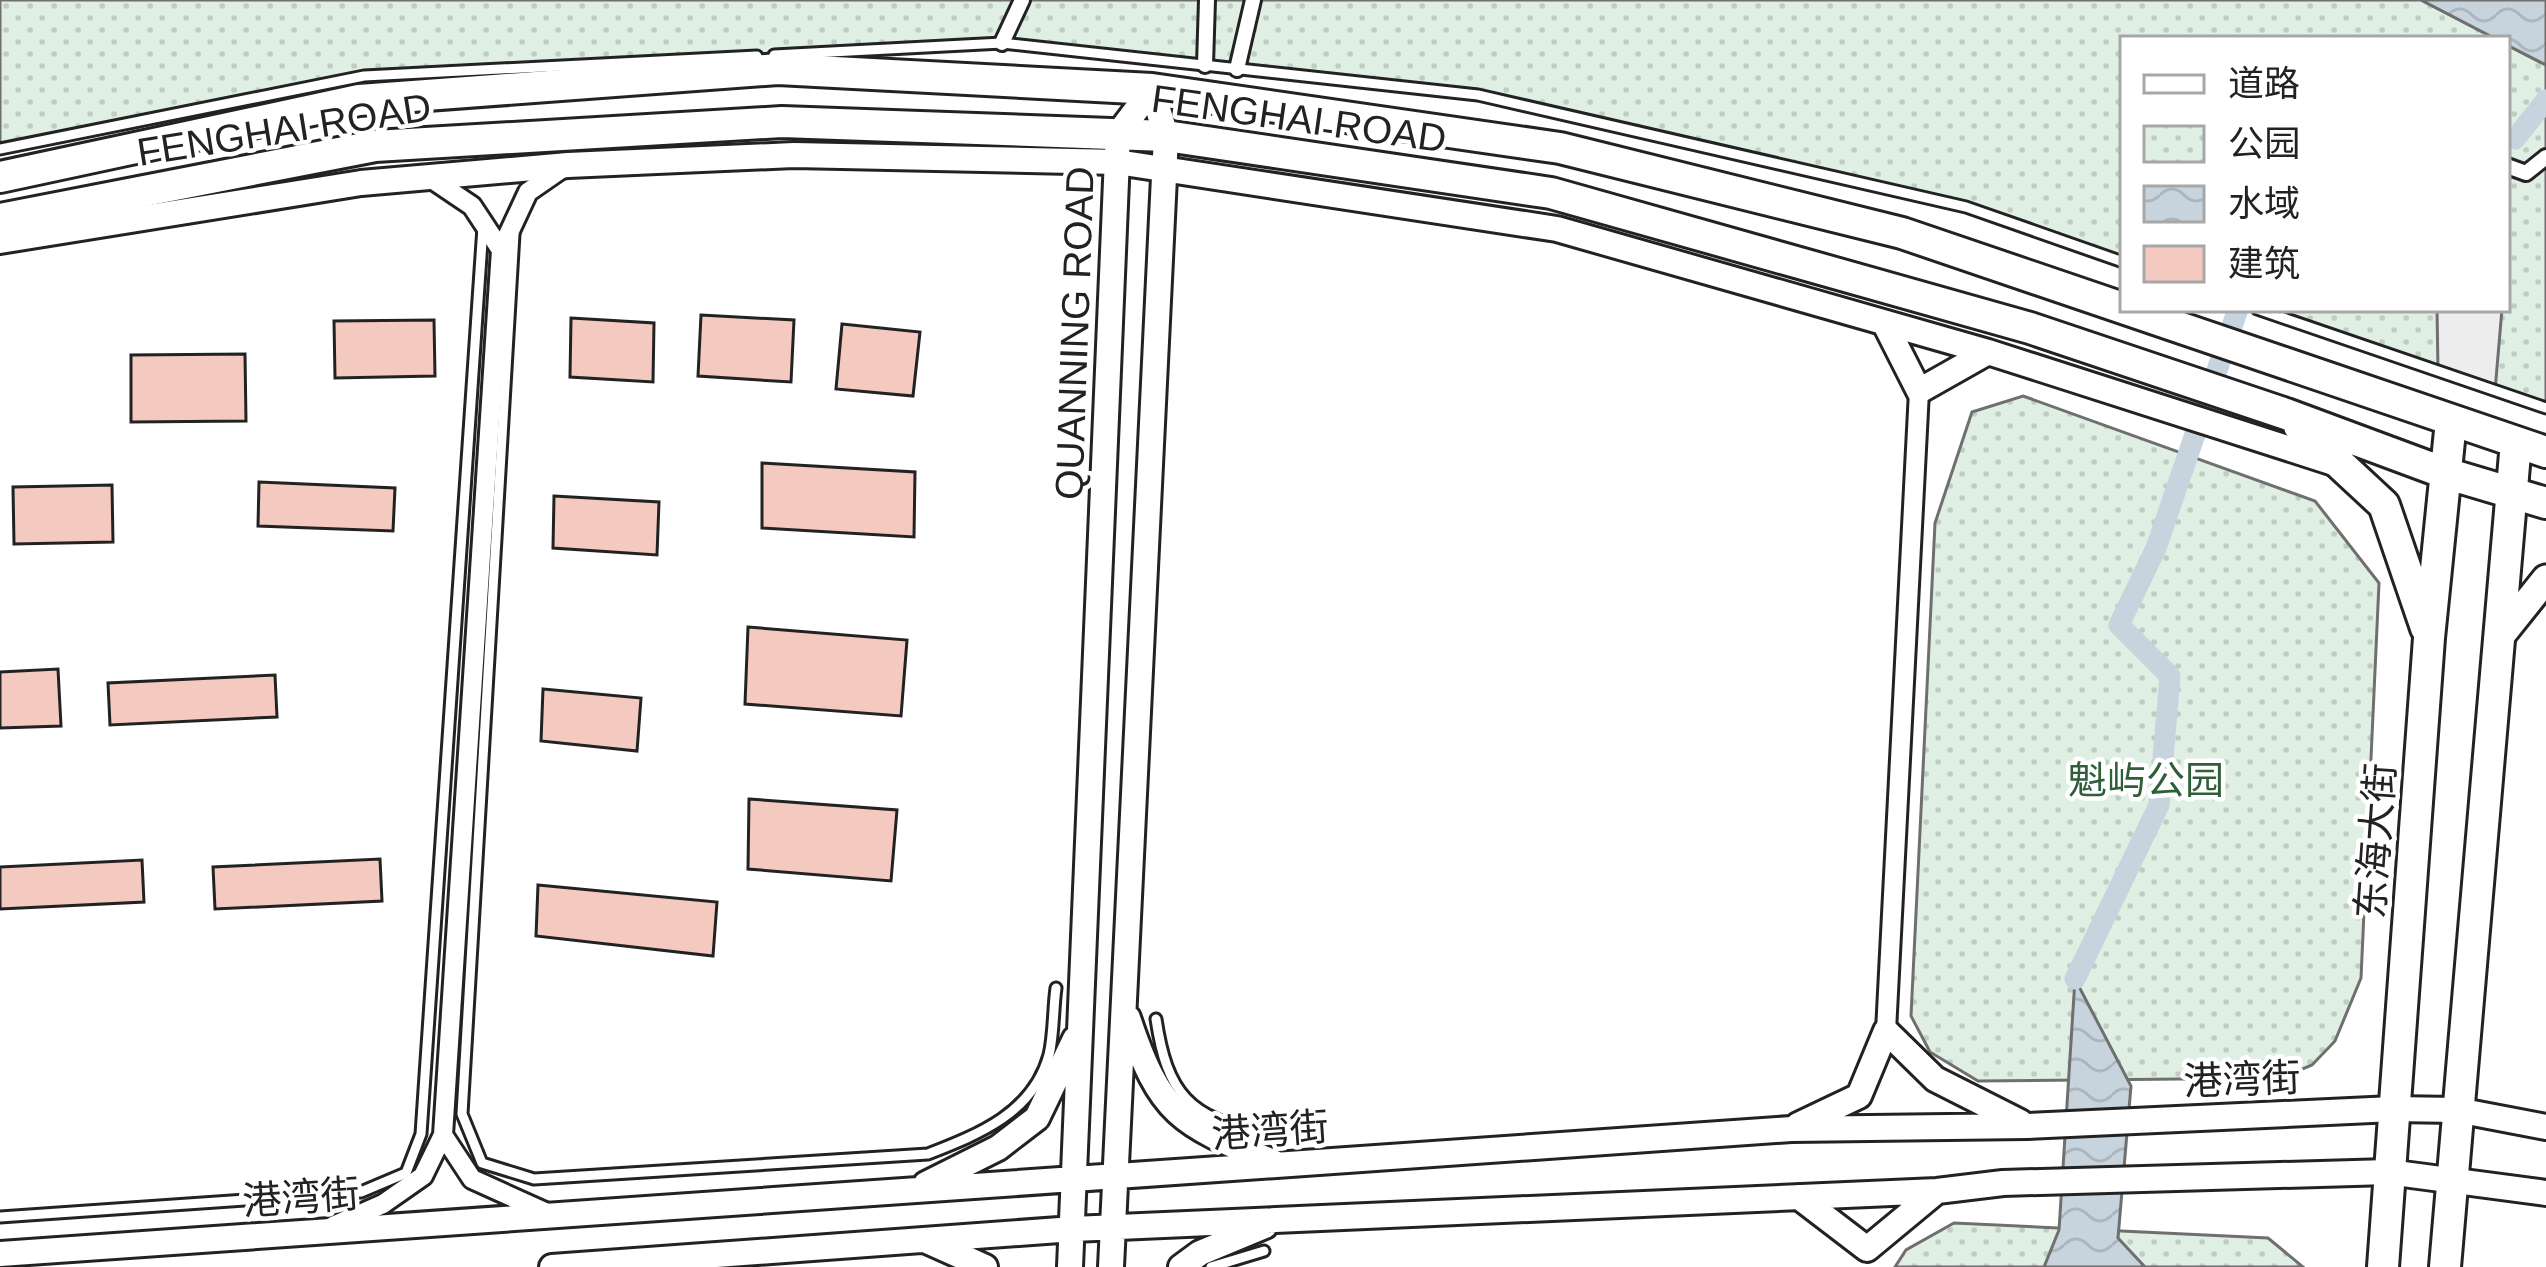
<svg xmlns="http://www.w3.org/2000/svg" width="2546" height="1267" viewBox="0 0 2546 1267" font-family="Helvetica,'Noto Sans SC',sans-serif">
  <defs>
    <pattern id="park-dots" width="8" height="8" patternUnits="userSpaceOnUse" patternTransform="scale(3)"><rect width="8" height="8" fill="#e0efe3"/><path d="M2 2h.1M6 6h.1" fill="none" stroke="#c0cdc2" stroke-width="1.8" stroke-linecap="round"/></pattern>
    <pattern id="water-waves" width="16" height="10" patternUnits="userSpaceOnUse" patternTransform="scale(3)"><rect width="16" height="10" fill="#c7d3dd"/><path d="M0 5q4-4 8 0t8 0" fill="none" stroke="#abb5bd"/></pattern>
  </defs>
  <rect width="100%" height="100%" fill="#fff"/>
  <!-- park -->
  <path fill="url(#park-dots)" stroke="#6f6f6f" stroke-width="3" d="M0,0h2421l75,39h-373v223l-157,-55 -488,-112 -476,-52 -638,33 -364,73z
    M2507,45l39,20v343l-289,-99h250z
    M2023,396l292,105 64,82 -18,395 -26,63 -23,24 -31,13 -303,3 -48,-29 -19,-36 24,-493 37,-111z
    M1954,1223l314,15 35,29h-408l11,-17z"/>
  <!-- parking -->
  <path fill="#ededed" stroke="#6f6f6f" stroke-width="3" d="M2437,309h65l-7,82 -57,-20z"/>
  <!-- water -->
  <path fill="url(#water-waves)" stroke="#6f6f6f" stroke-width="3" d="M2421,0h125v65l-39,-20v-6h-11z
    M2075,979l56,107 -13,152 27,29h-101l15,-37z"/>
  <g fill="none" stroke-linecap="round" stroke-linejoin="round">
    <!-- canal -->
    <path stroke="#c7d3dd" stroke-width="21" d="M2507,136l8,3 31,-39
      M2075,979l84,-174 11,-129 -51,-51 37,-77 82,-239"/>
  </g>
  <!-- building -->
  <path fill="#f3c9c0" stroke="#222" stroke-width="3" d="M701,315l93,5 -3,62 -93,-6z
    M571,318l83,5 -1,59 -83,-5z
    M434,320l1,56 -100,2 -1,-57z
    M842,324l78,8 -7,64 -77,-7z
    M245,354l1,67 -115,1v-67z
    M762,463l153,9 -1,65 -152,-9z
    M259,482l136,6 -2,43 -135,-5z
    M112,485l1,57 -99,2 -1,-57z
    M554,496l105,6 -2,53 -104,-7z
    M748,627l159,13 -6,76 -156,-12z
    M58,669l3,57 -61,2v-56z
    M275,675l2,42 -167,8 -2,-42z
    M543,689l98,9 -4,53 -96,-10z
    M749,799l148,11 -6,71 -143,-12z
    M380,859l2,42 -167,8 -2,-42z
    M142,860l2,42 -144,7v-42z
    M538,885l179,17 -4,54 -177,-20z"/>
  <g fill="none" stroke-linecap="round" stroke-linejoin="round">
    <!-- service casing -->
    <g stroke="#222" stroke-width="15">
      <path id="service" d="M774,55l228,-12 476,52 488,112 157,55
        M0,149l364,-73 393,-20
        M514,234l-52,880 20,49 52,16 394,-25c51,-20 105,-41 121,-99 5,-21 4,-46 7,-67
        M2257,309l289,99
        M1156,1019c11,74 33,100 108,113
        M0,1217l361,-25 45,-19 15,-39 62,-907
        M1211,1267l53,-16"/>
    </g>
    <!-- pedestrian casing -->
    <g stroke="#222" stroke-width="20">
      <path id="pedestrian" d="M1002,43l20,-43
        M1205,65l2,-65
        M1237,69l16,-69
        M2507,166l19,7 20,-16"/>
    </g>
    <!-- minor casing -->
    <g stroke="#222" stroke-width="24">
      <path id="minor" d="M429,177l43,29 29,44 27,-58 39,-27
        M1886,1031l33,-640
        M443,1135l58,-885
        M333,1226l50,-22 40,-28 20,-41 29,44 75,34"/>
    </g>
    <!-- tertiary casing -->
    <g stroke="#222" stroke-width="30">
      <path id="tertiary" d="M0,241l361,-58 207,-18 226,-10 323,7 440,67 431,123 346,111
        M1886,326l33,65 69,-39
        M1128,1018c33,99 53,106 145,144
        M1798,1125l61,-29 27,-65 49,48 85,43
        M926,1184l72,-36 39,-30 38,-79
        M1799,1197l68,52 70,-58
        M927,1241l58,26
        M0,1254l1791,-125 236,-3 366,-17 64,1 89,17
        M552,1267l521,-38 864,-38 66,-8 385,-11 158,21
        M1070,1267l48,-1133 34,-45
        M1111,1267l55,-1131 -14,-47
        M1181,1267l19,-14 65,-27"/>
    </g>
    <!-- secondary casing -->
    <g stroke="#222" stroke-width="33">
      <path id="secondary" d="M2498,639l48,-60"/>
    </g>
    <!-- primary casing -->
    <g stroke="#222" stroke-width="36">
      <path id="primary" d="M0,177l359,-77 419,-31 374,20 408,59 342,85 644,219
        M0,219l375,-73 407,-24 384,14 385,57 479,135 256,86 159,59 101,30
        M2299,426l85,79 42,123
        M2383,1267l46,-629 22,-217
        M2445,1267l71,-825"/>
    </g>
    <!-- service -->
    <use href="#service" stroke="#fff" stroke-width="9"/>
    <!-- pedestrian -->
    <use href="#pedestrian" stroke="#fff" stroke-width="14"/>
    <!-- minor -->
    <use href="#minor" stroke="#fff" stroke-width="18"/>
    <!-- tertiary -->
    <use href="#tertiary" stroke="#fff" stroke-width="24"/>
    <!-- secondary -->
    <use href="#secondary" stroke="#fff" stroke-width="27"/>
    <!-- primary -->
    <use href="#primary" stroke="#fff" stroke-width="30"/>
  </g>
  <g text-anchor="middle" stroke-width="9" stroke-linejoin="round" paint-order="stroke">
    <!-- street labels -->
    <g font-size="39" fill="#222" stroke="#fff">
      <text transform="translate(1299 118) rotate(8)" y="14">FENGHAI ROAD</text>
      <text transform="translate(284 129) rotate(-9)" y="14">FENGHAI ROAD</text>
      <text transform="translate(1074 333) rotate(-88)" y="14">QUANNING ROAD</text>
      <text transform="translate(2375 841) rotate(-86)" y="14">东海大街</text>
      <text transform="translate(2242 1079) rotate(-2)" y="14">港湾街</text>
      <text transform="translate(1270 1130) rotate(-4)" y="14">港湾街</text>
      <text transform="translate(301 1197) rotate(-4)" y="14">港湾街</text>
    </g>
    <!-- park labels -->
    <g font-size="39" fill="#2f5e38" stroke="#fff">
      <text x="2146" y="794">魁屿公园</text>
    </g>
  </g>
  <!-- legend -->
  <rect x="2120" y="36" width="390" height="276" fill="#ffffff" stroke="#a7a7a7" stroke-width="3"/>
  <rect x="2144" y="75" width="60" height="18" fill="#ffffff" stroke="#a7a7a7" stroke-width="3"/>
  <text x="2228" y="96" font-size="36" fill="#222222">道路</text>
  <rect x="2144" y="126" width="60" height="36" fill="url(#park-dots)" stroke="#a7a7a7" stroke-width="3"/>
  <text x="2228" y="156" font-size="36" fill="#222222">公园</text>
  <rect x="2144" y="186" width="60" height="36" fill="url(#water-waves)" stroke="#a7a7a7" stroke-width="3"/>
  <text x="2228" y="216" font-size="36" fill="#222222">水域</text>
  <rect x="2144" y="246" width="60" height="36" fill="#f3c9c0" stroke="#a7a7a7" stroke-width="3"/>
  <text x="2228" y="276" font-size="36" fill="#222222">建筑</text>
</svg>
